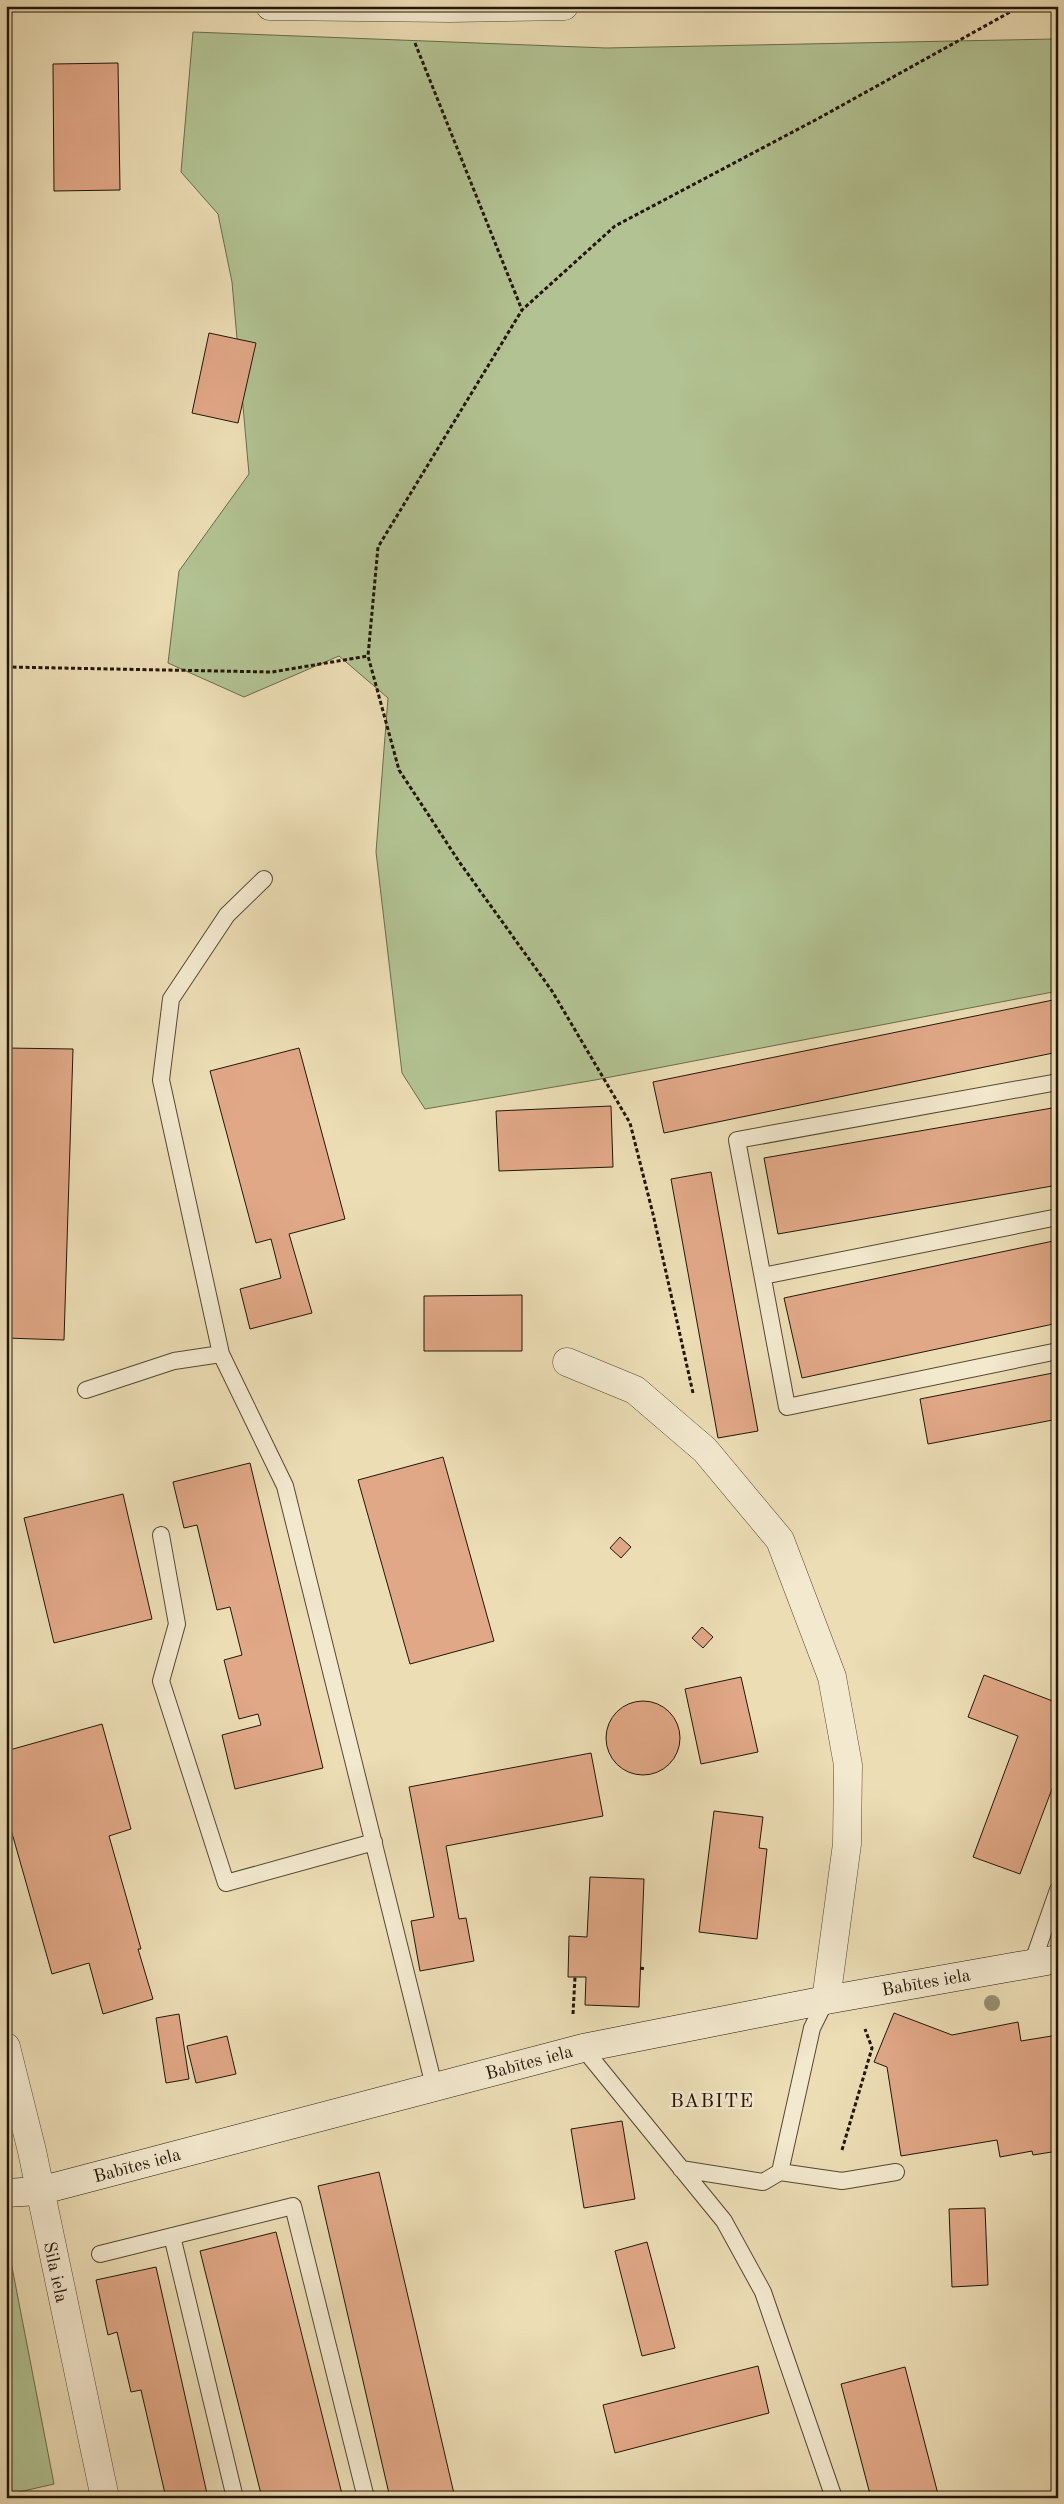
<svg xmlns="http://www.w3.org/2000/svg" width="1064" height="2504" viewBox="0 0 1064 2504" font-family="'Old Standard TT',serif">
  <rect width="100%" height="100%" fill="#ecddb5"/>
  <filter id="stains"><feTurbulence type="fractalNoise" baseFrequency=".004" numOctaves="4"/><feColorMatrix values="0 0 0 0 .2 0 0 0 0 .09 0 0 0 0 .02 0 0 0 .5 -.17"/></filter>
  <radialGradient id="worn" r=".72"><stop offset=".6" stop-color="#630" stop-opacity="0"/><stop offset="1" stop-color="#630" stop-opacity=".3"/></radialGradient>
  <!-- green -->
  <path fill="#b2c292" stroke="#6a6c4c" d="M193,32l413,16 448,-9 4,2v950l-463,89 -170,29 -23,-36 -26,-221 12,-154 -49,-42 -95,41 -76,-34 11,-92 70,-97 -17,-192 -14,-68 -37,-42z
    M6,2236l48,248 -48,11z"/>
  <!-- building -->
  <path fill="#e1a887" stroke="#221606" d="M118,63l2,127 -66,1 -1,-127z
    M209,333l47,10 -18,80 -46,-10z
    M1058,999v53l-394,81 -11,-51z
    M6,1048l67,1 -9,291 -58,-2z
    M299,1048l46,171 -56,15 23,79 -62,16 -10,-40 41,-11 -10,-39 -15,4 -46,-172z
    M611,1106l2,61 -114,4 -3,-60z
    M1058,1107v78l-280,49 -14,-76z
    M711,1172l47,259 -40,7 -47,-259z
    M1058,1240v83l-256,55 -18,-80z
    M522,1295v56h-98v-55z
    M1058,1372v47l-130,25 -8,-45z
    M443,1457l51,184 -84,23 -52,-184z
    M250,1463l73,305 -88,21 -13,-54 39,-10 -3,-11 -19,5 -15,-59 18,-5 -12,-48 -13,3 -20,-85 -13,3 -11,-46z
    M123,1494l29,125 -98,24 -30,-125z
    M620,1537l11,10 -10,11 -11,-10z
    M702,1627l11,10 -10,11 -11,-10z
    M984,1675l74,28v70l-38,101 -47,-17 45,-121 -50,-19z
    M741,1677l17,75 -57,12 -16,-75z
    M606 1738a37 37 0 1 1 74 0a37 37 0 1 1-74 0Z
    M102,1724l29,105 -22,7 32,113h-3l15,50 -50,15 -14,-51 -37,11 -46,-162v-61z
    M591,1753l12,63 -157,30 13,73 7,-1 8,43 -54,10 -9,-50 23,-4 -25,-130z
    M714,1811l49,6 -4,31 8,1 -10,90 -58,-7z
    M590,1877l54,2 -5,128 -54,-2 1,-28h-18l1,-41 18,1z
    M894,2013l58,22 66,-13 3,19 37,-6v116l-25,4 -1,-4 -32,6 -3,-17 -96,16 -14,-89 -13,-5z
    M179,2014l10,65 -23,4 -10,-65z
    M227,2036l9,38 -40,9 -9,-37z
    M622,2121l13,78 -51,9 -13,-79z
    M379,2172l76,326h-65l-72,-312z
    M985,2208l3,77 -36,2 -3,-78z
    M276,2232l67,266h-81l-62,-247z
    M647,2242l28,106 -33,8 -27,-105z
    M156,2267l52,231h-42l-25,-108 -10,2 -14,-60 -9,3 -12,-55z
    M758,2366l11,47 -154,40 -12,-48z
    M905,2367l34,131h-68l-30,-114z"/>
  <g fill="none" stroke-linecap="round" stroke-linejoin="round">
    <!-- lane casing -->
    <g stroke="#544832" stroke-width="18">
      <path id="lane" d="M1058,1082l-321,58 50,267 271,-56
        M763,1276l295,-59
        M221,1354l-60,-274 10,-81 56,-84 37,-36
        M86,1390l88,-29 47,-7 64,132 149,600
        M161,1535l16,89 -16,57 65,202 148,-41
        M1032,1964l26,-74
        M583,2048l141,173 39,71 71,206
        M681,2169l82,13 17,-10 32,-144 14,-28
        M780,2172l62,9 54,-9
        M172,2236l63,262
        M100,2254l193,-48 73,292"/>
    </g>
    <!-- street casing -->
    <g stroke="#544832" stroke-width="29">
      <path id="street" d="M270,6l180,2 114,-2
        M567,1362l68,28 70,60 75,90 52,137 16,88 -1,79 -21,156
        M6,2047l26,104 73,347"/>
    </g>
    <!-- secondary casing -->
    <g stroke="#221606" stroke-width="29">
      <path id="secondary" d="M6,2193l33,-2 544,-143 243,-48 232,-41"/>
    </g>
    <!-- path -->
    <path stroke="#221606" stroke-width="3" stroke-dasharray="4 2.5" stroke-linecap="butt" d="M415,43l107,267
      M6,667l266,5 96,-16
      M693,1393l-40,-179 -23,-91 -78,-132 -92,-128 -61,-93 -31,-114 10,-109 144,-237 93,-84 206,-109 200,-111
      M640,1968l5,1
      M573,2014l2,-37
      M842,2150l30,-102 -7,-19"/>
    <!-- lane -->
    <use href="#lane" stroke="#f3e9cf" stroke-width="16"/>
    <!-- street -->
    <use href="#street" stroke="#f3e9cf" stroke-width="28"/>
    <!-- secondary -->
    <use href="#secondary" stroke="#f3e9cf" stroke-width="28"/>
  </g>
  <!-- trees -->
  <circle fill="#989170" cx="992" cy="2003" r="8"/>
  <g text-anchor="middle" stroke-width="5" stroke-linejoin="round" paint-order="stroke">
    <!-- street labels -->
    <g font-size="18" fill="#221606" stroke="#f3e9cf">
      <text transform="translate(926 1982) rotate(-10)" y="6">Babītes iela</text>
      <text transform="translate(529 2062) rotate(-15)" y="6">Babītes iela</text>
      <text transform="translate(137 2165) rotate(-15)" y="6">Babītes iela</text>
      <text transform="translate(56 2272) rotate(78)" y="6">Sila iela</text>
    </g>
    <!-- quarter labels -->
    <g font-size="20" letter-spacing="1" fill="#221606" stroke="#f3e9cf">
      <text x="712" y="2107">BABITE</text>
    </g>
  </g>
  <!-- margin -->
  <rect width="1064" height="2504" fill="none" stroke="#ecddb5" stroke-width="25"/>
  <rect x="8" y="8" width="1049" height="2489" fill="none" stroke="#221606" stroke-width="2.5"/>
  <rect x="12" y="12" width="1039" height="2479" fill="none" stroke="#221606"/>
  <rect width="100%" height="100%" filter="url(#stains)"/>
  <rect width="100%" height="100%" fill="url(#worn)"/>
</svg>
